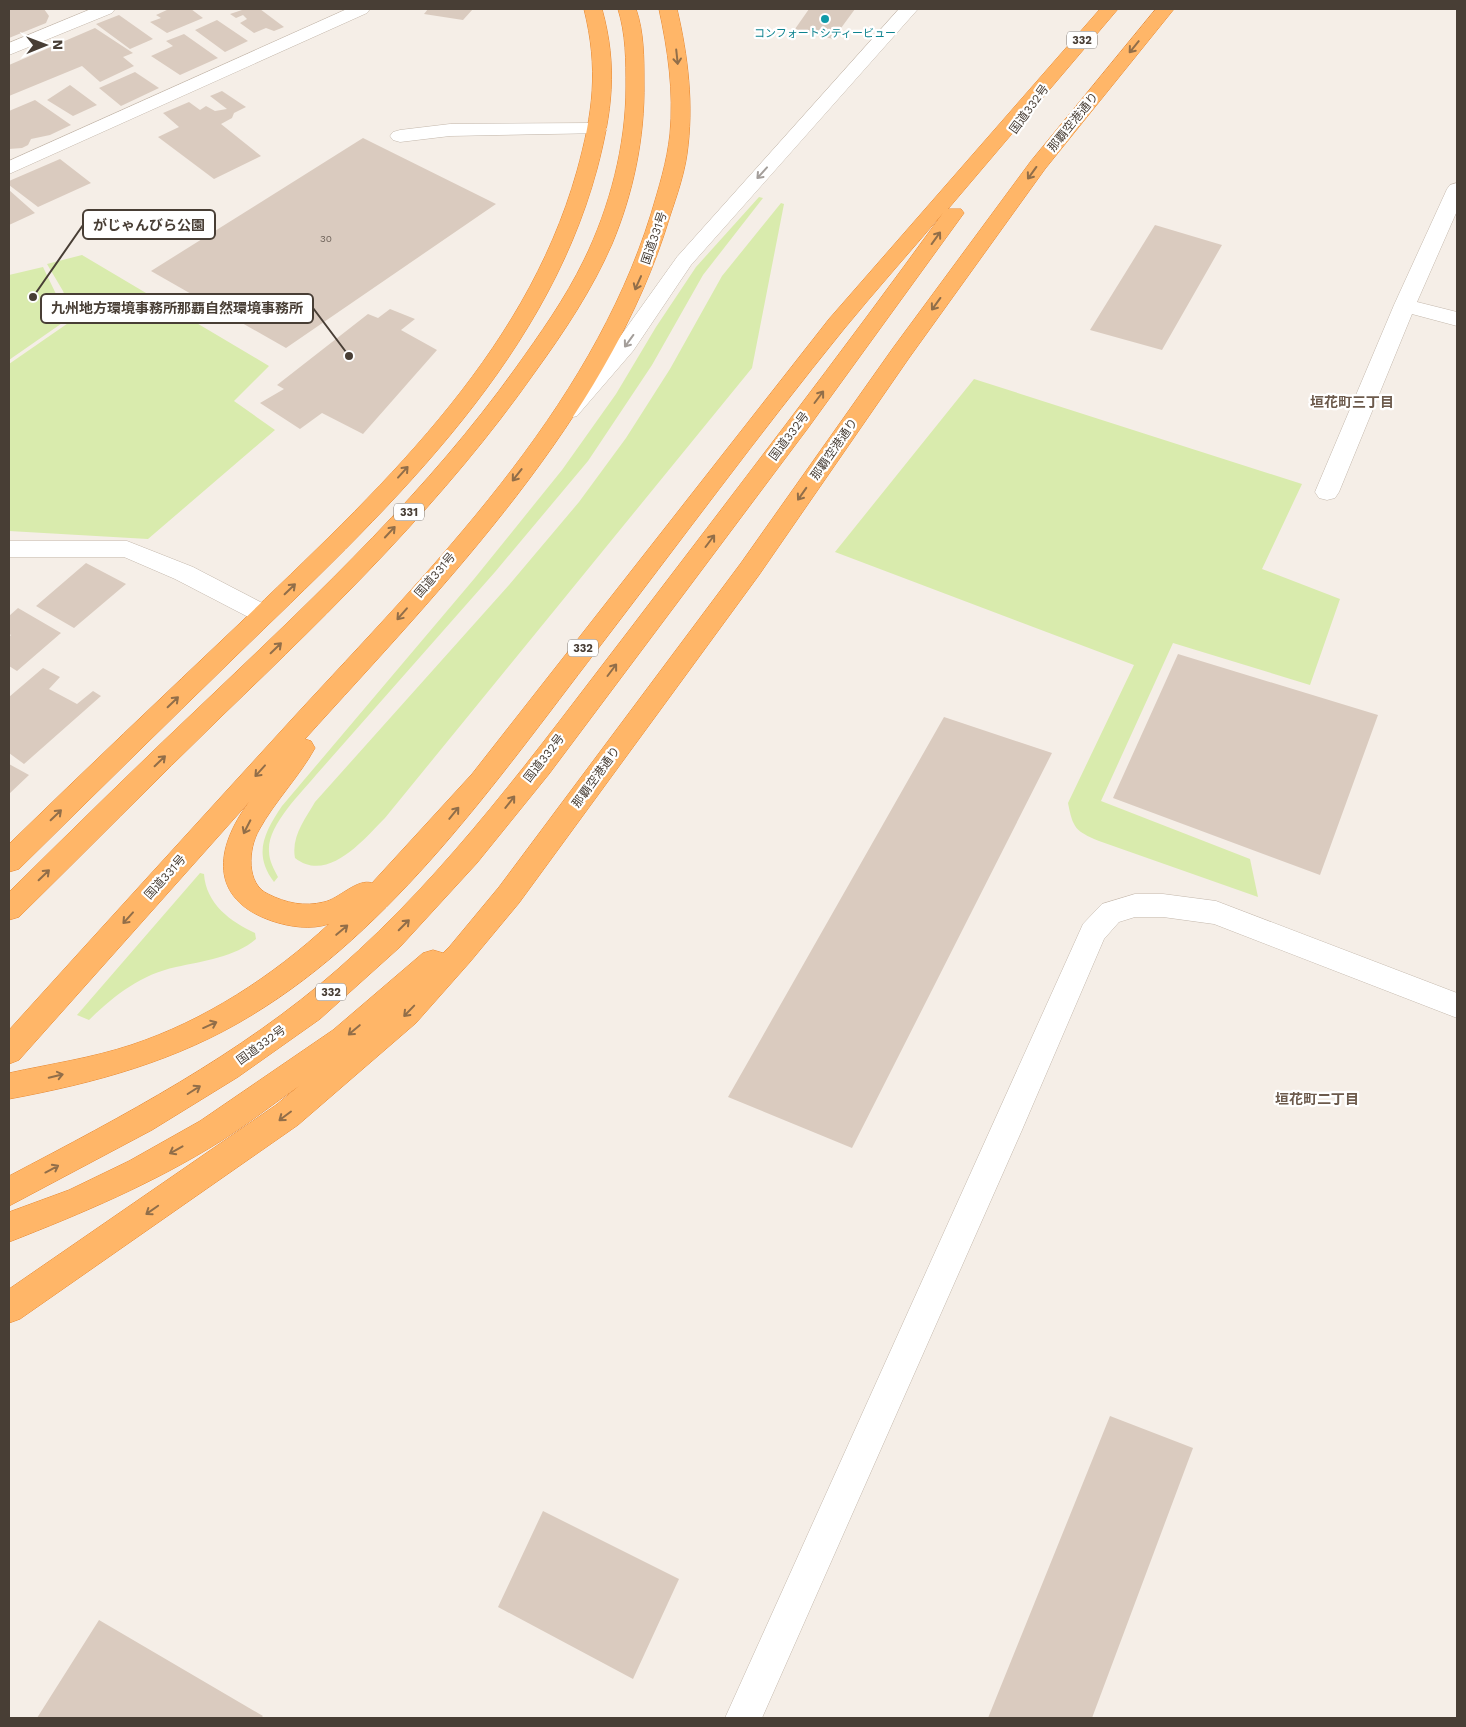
<svg xmlns="http://www.w3.org/2000/svg" width="1466" height="1727" viewBox="0 0 1466 1727" font-family="'Work Sans','Noto Sans JP',sans-serif">
  <rect width="100%" height="100%" fill="#f5eee7"/>
  <!-- green -->
  <path fill="#d9ebad" d="M759,197l4,1 -60,77 -51,90 -64,96 -93,111 -179,203c-15,18 -49,51 -47,76 0,10 5,18 9,26l-4,5c-21,-28 -10,-49 8,-76l192,-227 88,-109 54,-76 40,-67 40,-60z
    M781,203l3,1 -32,164 -367,450c-21,21 -57,66 -90,40 -4,-21 10,-39 20,-56l194,-217 70,-83 47,-64 44,-69 52,-93z
    M82,255l187,111 -35,35 41,29 -127,109 -139,-8v-167l65,-45 -11,-28 -16,-27z
    M43,267l25,52 -59,41v-85z
    M974,379l328,105 -40,85 78,30 -30,86 -137,-42 -72,158 149,58 8,38 -159,-56c-24,-10 -26,-13 -31,-38l66,-138 -299,-113z
    M200,873l4,1c2,30 27,48 51,59l1,6c-21,18 -53,22 -80,28 -36,8 -61,28 -87,53l-12,-5z"/>
  <!-- building -->
  <path fill="#dacbbf" d="M9,9h35l5,7 -3,7 -37,15z
    M169,9h22l12,9 -36,15 -17,-11 11,-4 -5,-3z
    M245,9h15l24,18 -10,4 -8,-3 -12,5 -14,-10 7,-4 -4,-4 -7,3 -6,-4z
    M428,9h45l-10,11 -39,-6z
    M809,9h46l-22,30 -38,-10z
    M119,15l34,24 -23,10 -34,-25z
    M217,20l31,21 -23,11 -30,-22z
    M95,28l38,25 -10,4 11,9 -34,16 -18,-16 -73,30v-31z
    M184,34l34,24 -38,17 -29,-19 22,-10 -7,-5z
    M135,72l24,16 -38,18 -22,-18z
    M70,85l27,20 -24,11 -26,-16z
    M222,91l24,16 -12,6 -2,5 -11,6 40,32 -47,23 -56,-42 21,-10 -16,-14 26,-11 11,8 6,-4 9,5 12,-2 -17,-13z
    M35,100l36,25 -21,10 -19,4 -3,6 -6,3 -13,1v-38z
    M363,138l133,66 -210,144 -135,-77z
    M60,159l31,24 -53,24 -29,-22v-4z
    M9,190l26,23 -26,12z
    M1155,225l67,20 -60,105 -72,-20z
    M390,309l25,10 -14,11 36,20 -74,84 -41,-21 -22,16 -40,-26 24,-14 -7,-4 91,-71 10,4z
    M86,563l40,21 -52,44 -38,-22z
    M18,608l43,25 -44,38 -8,-5v-29l2,-2 -2,-1v-18z
    M1178,654l200,61 -58,160 -207,-77z
    M43,668l17,9 -11,12 28,15 16,-13 8,5 -77,68 -15,-11v-56z
    M944,717l108,36 -200,395 -124,-51z
    M9,764l20,11 -20,19z
    M1110,1416l83,32 -101,270h-104z
    M543,1511l136,68 -46,100 -135,-72z
    M99,1620l164,96 -2,2h-224z"/>
  <g fill="none" stroke-linecap="round" stroke-linejoin="round">
    <!-- minor casing -->
    <g stroke="#c4b8ac" stroke-width="1">
      <path id="minor" d="M91,9h24l-3,4 -103,42v-12z
        M347,9h23l-3,4 -358,161v-13z
        M899,9h19l-227,256 -58,86 -56,65 -8,2 -8,-2 -3,-5 3,-5 56,-65 60,-84z
        M597,123l7,2 3,4 -3,4 -154,3 -50,6 -7,-2 -3,-4 3,-4 7,-2 50,-6z
        M1457,183v28l-40,91 40,10v14l-45,-12 -73,178 -4,6 -8,2 -8,-2 -4,-6 79,-187 53,-116 3,-4z
        M9,541h118l66,26 79,41 3,6 -3,6 -9,3 -9,-3 -79,-41 -51,-22h-115z
        M1135,894h28l53,7 241,92v25l-243,-94 -51,-7h-28l-16,5 -15,17 -82,191 -260,588h-37l358,-794 19,-20z"/>
    </g>
    <!-- highway casing -->
    <g stroke="#e7872f" stroke-width="1">
      <path id="highway" d="M584,9h18c16,58 10,103 -5,160 -54,200 -217,347 -361,487 -73,71 -145,142 -217,213l-10,3v-28c76,-74 153,-147 230,-220 136,-131 285,-265 338,-453 16,-58 22,-102 7,-162z
        M618,9h18c8,23 8,49 8,73 1,56 -11,112 -32,162 -20,46 -48,88 -77,128 -89,127 -201,236 -312,343 -69,67 -136,135 -204,202l-10,3v-28c68,-67 136,-134 205,-199 107,-102 215,-204 301,-324 25,-35 50,-70 69,-109 26,-53 42,-115 42,-173 0,-26 0,-53 -8,-78z
        M659,9h18c11,47 17,96 10,145 -3,21 -10,41 -17,62 -60,201 -227,370 -365,523l6,2 4,7c-16,29 -40,53 -56,82 -11,19 -13,54 9,64 18,9 36,13 56,8 15,-3 33,-24 48,-19l100,-109 357,-455 271,-310h18l-170,200h13l3,4 -156,215 -259,346 -72,89 -77,84 -80,72 -82,58 -86,53 -143,76v-30c114,-60 231,-121 329,-207 111,-97 199,-219 289,-336 106,-139 213,-278 316,-420 -33,39 -67,77 -99,116 -85,105 -165,214 -247,321 -100,130 -203,279 -345,365 -75,46 -157,68 -243,84v-26c41,-9 83,-15 122,-28 73,-24 142,-69 198,-121 -18,6 -39,3 -57,-3 -64,-22 -57,-73 -23,-119l-230,258 -10,4v-34c94,-104 189,-208 284,-312 138,-150 296,-305 358,-504 8,-27 16,-52 19,-80 4,-42 -2,-84 -11,-125z
        M1156,9h18l-129,160 -136,189 -150,217 -240,328 -49,59 -54,61 -118,102 -278,194 -11,4v-34l267,-184 23,-19c-26,18 -51,38 -78,55 -67,42 -138,72 -212,101v-30l60,-22 60,-29 71,-40 133,-91 90,-77 10,-3 10,3 7,-7 49,-59 242,-324 152,-215 138,-187z"/>
    </g>
    <!-- minor -->
    <use href="#minor" fill="#fff" fill-rule="evenodd"/>
    <!-- highway -->
    <use href="#highway" fill="#ffb668" fill-rule="evenodd"/>
  </g>
  <!-- one-way arrows -->
  <defs><path id="oneway-shaft" d="M-6 0H5M1.5-3L5.5 0L1.5 3" fill="none" stroke-width="1.6" stroke-linecap="round" stroke-linejoin="round" transform="scale(1.25)"/></defs>
  <g stroke="#916e49">
    <use href="#oneway-shaft" transform="translate(1134 47) rotate(129)"/>
    <use href="#oneway-shaft" transform="translate(677 57) rotate(84)"/>
    <use href="#oneway-shaft" transform="translate(1032 173) rotate(126)"/>
    <use href="#oneway-shaft" transform="translate(936 238) rotate(-54)"/>
    <use href="#oneway-shaft" transform="translate(638 283) rotate(114)"/>
    <use href="#oneway-shaft" transform="translate(936 304) rotate(126)"/>
    <use href="#oneway-shaft" transform="translate(819 397) rotate(-53)"/>
    <use href="#oneway-shaft" transform="translate(403 472) rotate(-48)"/>
    <use href="#oneway-shaft" transform="translate(517 475) rotate(128)"/>
    <use href="#oneway-shaft" transform="translate(802 494) rotate(125)"/>
    <use href="#oneway-shaft" transform="translate(390 532) rotate(-47)"/>
    <use href="#oneway-shaft" transform="translate(710 541) rotate(-53)"/>
    <use href="#oneway-shaft" transform="translate(290 589) rotate(-44)"/>
    <use href="#oneway-shaft" transform="translate(402 614) rotate(131)"/>
    <use href="#oneway-shaft" transform="translate(276 648) rotate(-44)"/>
    <use href="#oneway-shaft" transform="translate(612 670) rotate(-53)"/>
    <use href="#oneway-shaft" transform="translate(173 702) rotate(-44)"/>
    <use href="#oneway-shaft" transform="translate(160 761) rotate(-44)"/>
    <use href="#oneway-shaft" transform="translate(260 771) rotate(132)"/>
    <use href="#oneway-shaft" transform="translate(510 802) rotate(-52)"/>
    <use href="#oneway-shaft" transform="translate(454 813) rotate(-51)"/>
    <use href="#oneway-shaft" transform="translate(56 815) rotate(-44)"/>
    <use href="#oneway-shaft" transform="translate(247 827) rotate(117)"/>
    <use href="#oneway-shaft" transform="translate(44 875) rotate(-44)"/>
    <use href="#oneway-shaft" transform="translate(128 918) rotate(132)"/>
    <use href="#oneway-shaft" transform="translate(404 925) rotate(-45)"/>
    <use href="#oneway-shaft" transform="translate(342 930) rotate(-40)"/>
    <use href="#oneway-shaft" transform="translate(409 1011) rotate(134)"/>
    <use href="#oneway-shaft" transform="translate(210 1025) rotate(-24)"/>
    <use href="#oneway-shaft" transform="translate(354 1030) rotate(140)"/>
    <use href="#oneway-shaft" transform="translate(56 1076) rotate(-14)"/>
    <use href="#oneway-shaft" transform="translate(194 1090) rotate(-32)"/>
    <use href="#oneway-shaft" transform="translate(285 1116) rotate(143)"/>
    <use href="#oneway-shaft" transform="translate(176 1150) rotate(151)"/>
    <use href="#oneway-shaft" transform="translate(52 1169) rotate(-28)"/>
    <use href="#oneway-shaft" transform="translate(152 1210) rotate(145)"/>
  </g>
  <g stroke="#a49e9a">
    <use href="#oneway-shaft" transform="translate(762 173) rotate(132)"/>
    <use href="#oneway-shaft" transform="translate(629 341) rotate(126)"/>
  </g>
  <!-- markers -->
  <circle fill="#0f9aa8" stroke="#fff" stroke-width="2" cx="825" cy="19" r="5"/>
  <g text-anchor="middle" stroke-width="4.5" stroke-linejoin="round" paint-order="stroke">
    <!-- number labels -->
    <g font-size="10" fill="#6c6158">
      <text x="326" y="242">30</text>
    </g>
    <!-- far-culture labels -->
    <g font-size="11" fill="#0d838f" stroke="#fff">
      <text x="825" y="37">コンフォートシティービュー</text>
    </g>
    <!-- shield labels -->
    <g fill="#fff" stroke="#7f7872" stroke-width="1">
      <rect x="1067" y="31.5" width="30" height="17" rx="4"/>
      <rect x="394" y="503.5" width="30" height="17" rx="4"/>
      <rect x="568" y="639.5" width="30" height="17" rx="4"/>
      <rect x="316" y="983.5" width="30" height="17" rx="4"/>
    </g>
    <g font-size="11" font-weight="bold" fill="#483e35">
      <text x="1082" y="44">332</text>
      <text x="409" y="516">331</text>
      <text x="583" y="652">332</text>
      <text x="331" y="996">332</text>
    </g>
    <!-- street labels -->
    <g font-size="12" fill="#483e35" stroke="#fff">
      <text transform="translate(1029 109) rotate(-54)" y="4">国道332号</text>
      <text transform="translate(1073 122) rotate(-51)" y="4">那覇空港通り</text>
      <text transform="translate(654 238) rotate(-71)" y="4">国道331号</text>
      <text transform="translate(789 436) rotate(-53)" y="4">国道332号</text>
      <text transform="translate(834 449) rotate(-55)" y="4">那覇空港通り</text>
      <text transform="translate(435 575) rotate(-49)" y="4">国道331号</text>
      <text transform="translate(544 758) rotate(-52)" y="4">国道332号</text>
      <text transform="translate(596 777) rotate(-54)" y="4">那覇空港通り</text>
      <text transform="translate(165 877) rotate(-48)" y="4">国道331号</text>
      <text transform="translate(261 1045) rotate(-36)" y="4">国道332号</text>
    </g>
    <!-- neighbourhood labels -->
    <g font-size="14" font-weight="bold" fill="#6c5a4c" stroke="#fff">
      <text x="1352" y="407">垣花町三丁目</text>
      <text x="1317" y="1104">垣花町二丁目</text>
    </g>
  </g>
  <!-- callouts -->
  <path fill="none" stroke="#483e35" stroke-width="2" d="M33 297L83 225M349 356L313 308"/>
  <g fill="#483e35" stroke="#fff" stroke-width="2">
    <circle cx="33" cy="297" r="5"/>
    <circle cx="349" cy="356" r="5"/>
  </g>
  <g fill="#fff" stroke="#483e35" stroke-width="2">
    <rect x="83" y="210" width="132" height="29" rx="5"/>
    <rect x="41" y="294" width="272" height="29" rx="5"/>
  </g>
  <g font-size="14" text-anchor="middle" font-weight="bold" fill="#483e35">
    <text x="149" y="230">がじゃんびら公園</text>
    <text x="177" y="313">九州地方環境事務所那覇自然環境事務所</text>
  </g>
  <!-- border -->
  <rect width="1466" height="1727" fill="none" stroke="#483e35" stroke-width="20"/>
  <!-- north arrow -->
  <g transform="translate(45 45) rotate(89)" stroke="#ffffff" stroke-width="4" paint-order="stroke">
  <path d="M0-4L9 19L0 12L-9 19Z" fill="#483e35"/>
  <text y="-8" font-size="14" font-weight="bold" text-anchor="middle" fill="#483e35">N</text>
  </g>
</svg>
